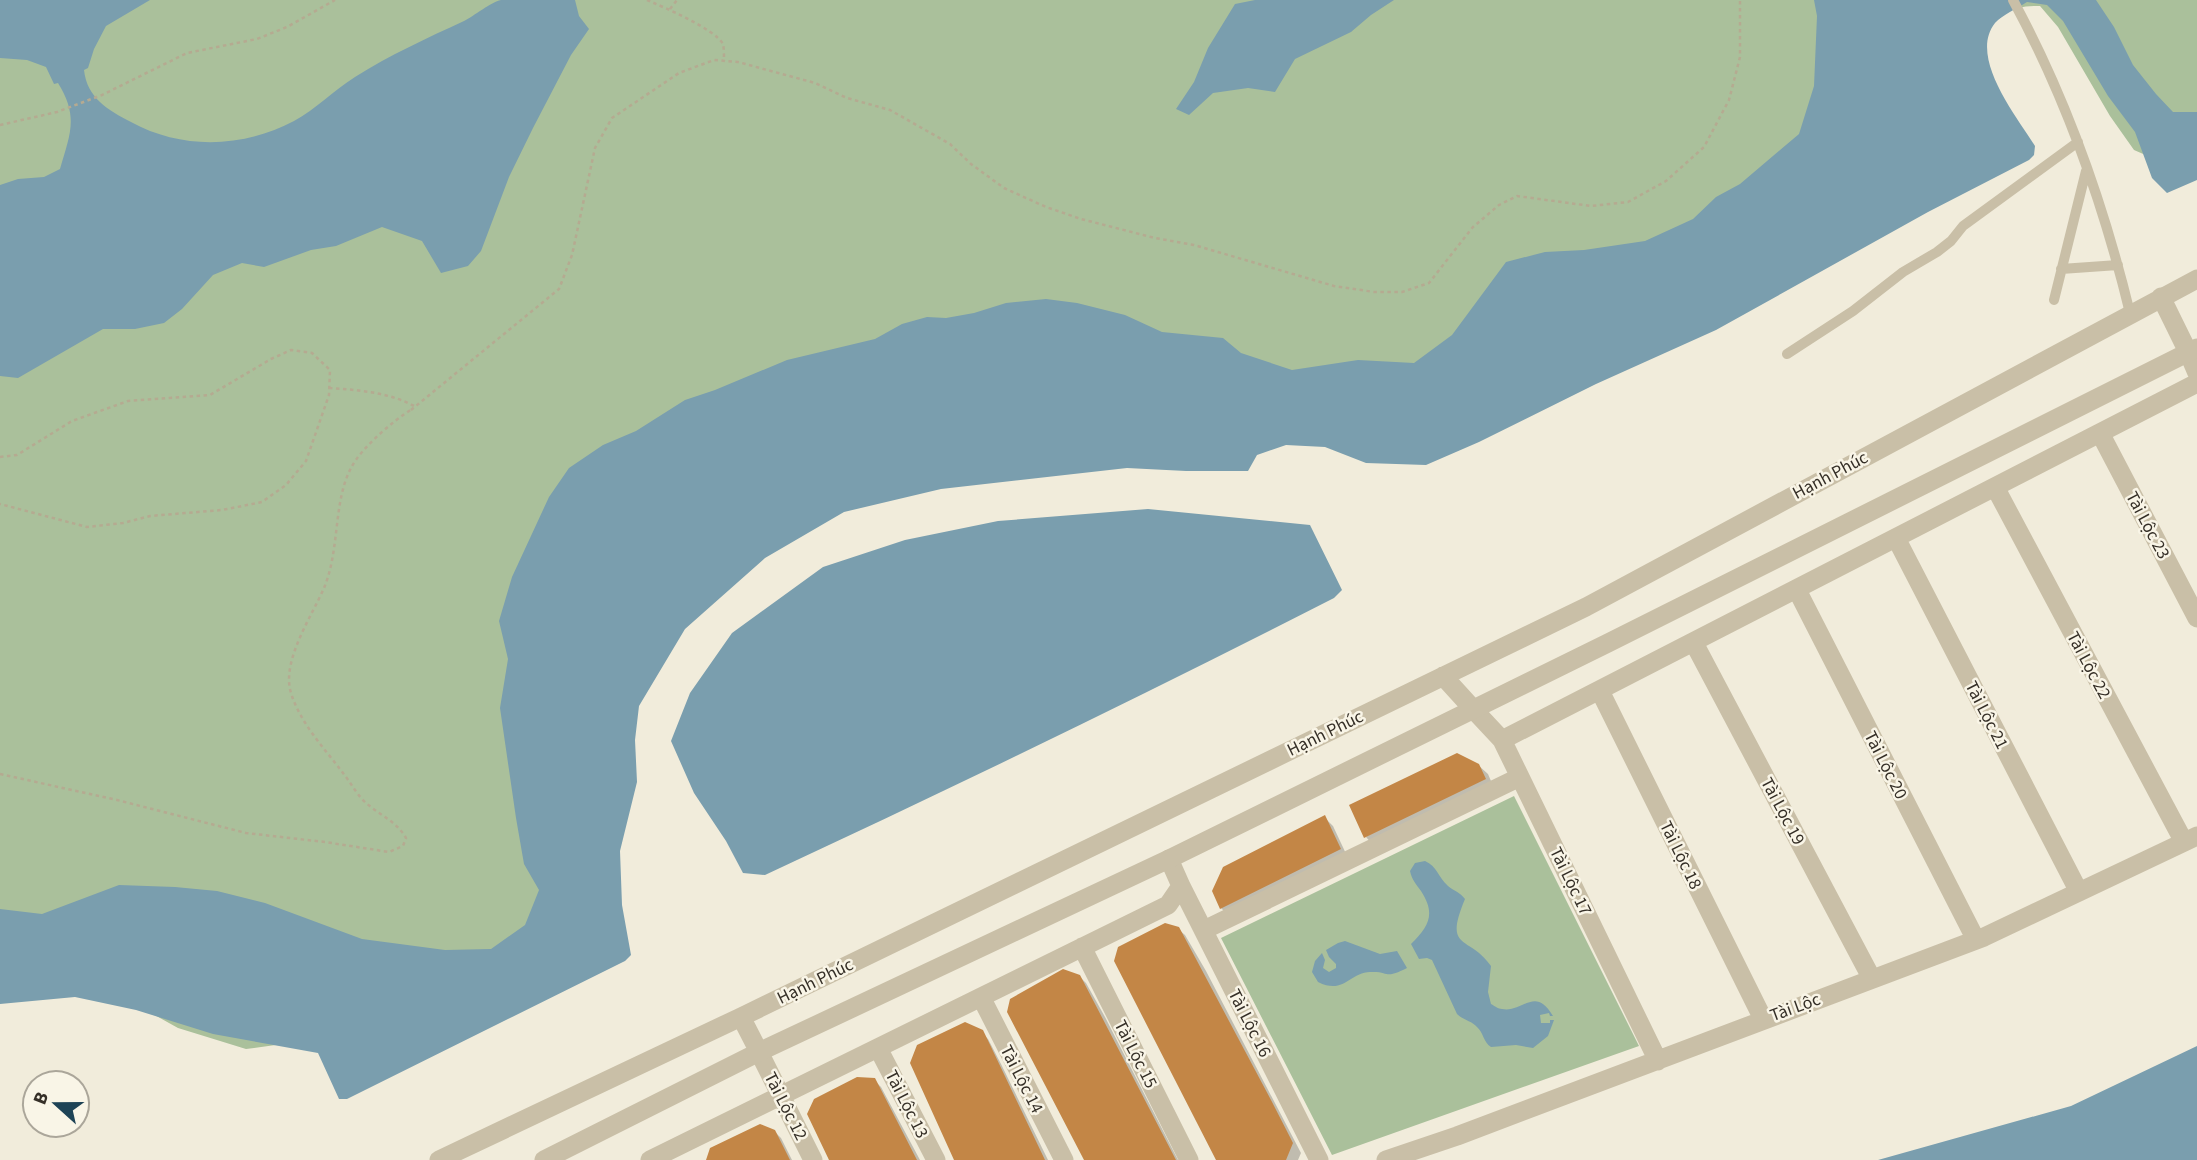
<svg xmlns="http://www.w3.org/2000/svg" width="2197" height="1160" viewBox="0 0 2197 1160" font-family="'Source Sans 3',sans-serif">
  <rect width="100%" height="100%" fill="#f1ecdb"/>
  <!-- green -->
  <path fill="#aac09b" d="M0,0h2197v157l-40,3 -23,-10 -24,-34 -52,-89 -18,-21c-27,-1 -41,8 -60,26l-524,343 -218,21 -570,153 -128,404 -243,89 -51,7 -68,-21 -45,-25 -50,-12 -83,6z
    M1514,796l125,250 -307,109 -111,-217z"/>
  <!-- water -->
  <path fill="#7a9eae" d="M0,0h150l-44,26 -12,23 -6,19 -4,2c3,28 24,40 47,52 51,28 112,26 163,-1 22,-12 40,-31 61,-44 35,-22 72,-39 109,-56 10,-5 27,-19 37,-21 16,0 56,0 74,0l4,16 10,13 -18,26 -38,73 -24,49 -28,74 -13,15 -27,7 -19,-32 -40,-14 -46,19 -25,4 -47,17 -22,-4 -29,12 -31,34 -18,14 -29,6h-32l-85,49 -18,-2v-191l18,-6 26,-2 16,-8c10,-35 19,-52 -2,-86l-4,1 -8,-17 -19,-7 -27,-2z
    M1255,0h139l-23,15 -20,17 -56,27 -20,33 -27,-4 -35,5 -24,22 -13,-6 18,-27 14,-34 27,-44z
    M1814,0h282l18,27 19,38 23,29 17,18h24v68l-30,13 -15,-15 -17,-46 -27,-36 -45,-75 -16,-16 -20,-3c-9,6 -25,13 -32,21 -27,34 22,94 40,123l-1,9 -5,5 -101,52 -212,118 -120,54 -117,58 -53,23 -60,-2 -41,-16 -39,-2 -29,10 -9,16h-62l-59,-3 -186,21 -97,23 -79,46 -80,71 -46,77 -4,34 2,42 -17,69 2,54 9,50 -6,6 -278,138h-8l-21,-46 -105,-19 -77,-24 -61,-13 -75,7v-95l42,5 77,-29 56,2 42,4 48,12 97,36 83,11 46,-1 34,-24 14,-35 -15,-26 -8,-46 -16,-110 8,-49 -9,-38 13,-44 37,-80 20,-29 34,-23 33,-14 49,-31 30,-10 72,-30 88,-21 27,-15 25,-7 19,1 28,-5 32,-10 40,-4 31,4 48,12 37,17 61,6 18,15 51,17 66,-10 56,3 38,-28 54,-73 39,-10 39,-2 61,-9 48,-22 23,-22 24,-13 59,-50 15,-48 3,-70z
    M1148,509l162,16 32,65 -8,8c-187,96 -378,188 -569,277l-22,-2 -17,-32 -32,-48 -23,-52 19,-48 42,-60 91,-66 82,-27 93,-19z
    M1425,861c12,5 13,16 23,25 6,5 12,6 17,13 -22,53 4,35 26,67l-3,26 3,12c4,2 7,5 11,5 21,4 33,-24 51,7h-3l-1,-3 -9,2 1,8h9v-3h4l-6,16 -15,12 -17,-3 -25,2c-8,-5 -7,-14 -14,-20 -5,-6 -14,-7 -20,-13l-25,-54 -5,-2 -8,1 -8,-15c18,-18 25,-30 10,-53 -5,-7 -9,-11 -11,-20l5,-8z
    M1345,941l35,13 17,-3 10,17c-24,12 -16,3 -37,4 -21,1 -26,23 -52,10l-6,-10 3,-11 7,-8 3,7 -2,8 6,4 7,-4v-4l-7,-7 -3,-7 12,-7z
    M2197,1046v114h-319l193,-54z"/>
  <!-- shadow -->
  <path fill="#0003" d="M1478,765l10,9 6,14 -120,58 -8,-9z
    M1324,817l9,9 15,32 -118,59 -9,-9 -7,-17z
    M1178,929l7,6 21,36 95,182 -3,7h-80z
    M1079,976l7,7 19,34 73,143h-92z
    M981,1032l7,7 13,25 47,96h-92z
    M874,1080l7,7 39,73h-89z
    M774,1131l7,7 11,22h-84z"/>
  <!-- building -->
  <path fill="#c38646" d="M1457,753l22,11 7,15 -122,59 -15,-33z
    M1325,815l16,34 -121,60 -8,-18 11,-24z
    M1165,923l14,4 92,173 22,43 -7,17h-70l-102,-199 4,-14z
    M1063,969l17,6 96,185h-92l-77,-148 3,-13z
    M965,1022l18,8 62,130h-91l-44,-97 7,-18z
    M857,1077l18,1 42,82h-88l-22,-46 7,-15z
    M760,1124l15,6 15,30h-84l4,-12z"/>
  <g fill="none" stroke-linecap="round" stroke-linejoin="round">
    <!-- path -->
    <path stroke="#b5aa91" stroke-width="2.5" stroke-dasharray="3.5 3.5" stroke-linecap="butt" d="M647,0c16,7 68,29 76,44 1,4 1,12 1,17
      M670,9l7,-9
      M0,125l57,-13 45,-17 85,-42 70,-14 30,-12 48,-27
      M329,388c29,2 59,4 85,18
      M411,410l148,-121 13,-34 23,-107 17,-30 67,-45 35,-13 24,2 77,21 32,15 43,12 60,34 21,20 33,24 42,19 35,12 74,19 39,7 140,41 40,6h28l27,-9 44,-56 26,-22 18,-9 74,10 37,-4 38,-21 38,-34 25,-47 11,-43v-57
      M0,457l17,-2 55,-34 56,-20 82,-6 61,-36 20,-9 21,3 18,17 -1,25 -23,66 -20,24 -24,17 -40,8 -72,6 -27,7 -36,4 -87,-23
      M0,774l117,26 129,33 79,9 64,10 14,-6 3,-8c-10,-18 -30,-24 -44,-39 -7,-8 -12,-17 -19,-26 -18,-24 -43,-50 -52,-80 -10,-32 21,-77 33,-105 16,-38 9,-86 27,-120 10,-20 42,-47 61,-59"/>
    <!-- service -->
    <path stroke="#c9bfa7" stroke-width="10" d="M2013,0c53,98 91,206 117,313
      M2061,269l57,-4
      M2054,300l32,-129
      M1787,354l66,-43 50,-39 34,-20 14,-11 12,-15 115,-84"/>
    <!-- minor -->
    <path stroke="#c9bfa7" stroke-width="19" d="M2188,352l9,21
      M2100,433l97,185
      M1995,487l189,355
      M1896,538l183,354
      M1797,590l179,350
      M1694,643l178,336
      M1600,691l163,328
      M1473,709l29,31 156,321
      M1502,740l695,-357
      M1181,886l138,274
      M1204,930l316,-153
      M1082,947l107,213
      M981,997l83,163
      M878,1048l58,112
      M759,1052l54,108
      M650,1160l518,-255 13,-19 -12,-27
      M1386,1160l71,-24 527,-199 213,-101"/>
    <!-- tertiary -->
    <path stroke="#c9bfa7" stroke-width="19" d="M2161,297l27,55
      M1443,676l30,33
      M741,1017l18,35
      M439,1160l302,-143 845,-410 611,-328
      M544,1160l215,-108 410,-193 439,-216 589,-295"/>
  </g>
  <g text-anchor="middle" stroke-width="5" stroke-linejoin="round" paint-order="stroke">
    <!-- street labels -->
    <g font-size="18" fill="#352f27" stroke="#f9f5e7">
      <text transform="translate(1830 475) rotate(-28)" y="6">Hạnh Phúc</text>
      <text transform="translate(2148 525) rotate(62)" y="6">Tài Lộc 23</text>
      <text transform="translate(2089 665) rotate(62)" y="6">Tài Lộc 22</text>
      <text transform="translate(1987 715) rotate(63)" y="6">Tài Lộc 21</text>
      <text transform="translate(1325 733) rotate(-26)" y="6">Hạnh Phúc</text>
      <text transform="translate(1886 765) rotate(63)" y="6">Tài Lộc 20</text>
      <text transform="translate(1783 811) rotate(62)" y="6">Tài Lộc 19</text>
      <text transform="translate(1681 855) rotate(64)" y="6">Tài Lộc 18</text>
      <text transform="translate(1571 881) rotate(64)" y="6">Tài Lộc 17</text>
      <text transform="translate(815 981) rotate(-26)" y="6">Hạnh Phúc</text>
      <text transform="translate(1795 1007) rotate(-20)" y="6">Tài Lộc</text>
      <text transform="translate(1250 1023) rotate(63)" y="6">Tài Lộc 16</text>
      <text transform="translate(1136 1054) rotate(63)" y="6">Tài Lộc 15</text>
      <text transform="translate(1022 1079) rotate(63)" y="6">Tài Lộc 14</text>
      <text transform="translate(907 1104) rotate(63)" y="6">Tài Lộc 13</text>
      <text transform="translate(786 1106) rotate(63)" y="6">Tài Lộc 12</text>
    </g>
  </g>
  <!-- north arrow -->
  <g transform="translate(56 1104) rotate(291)"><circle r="33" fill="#f9f5e7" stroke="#aba69a" stroke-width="2"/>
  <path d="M0-5L12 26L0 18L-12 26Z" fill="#1e4356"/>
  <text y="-10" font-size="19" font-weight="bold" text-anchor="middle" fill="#352f27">B</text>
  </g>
</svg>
